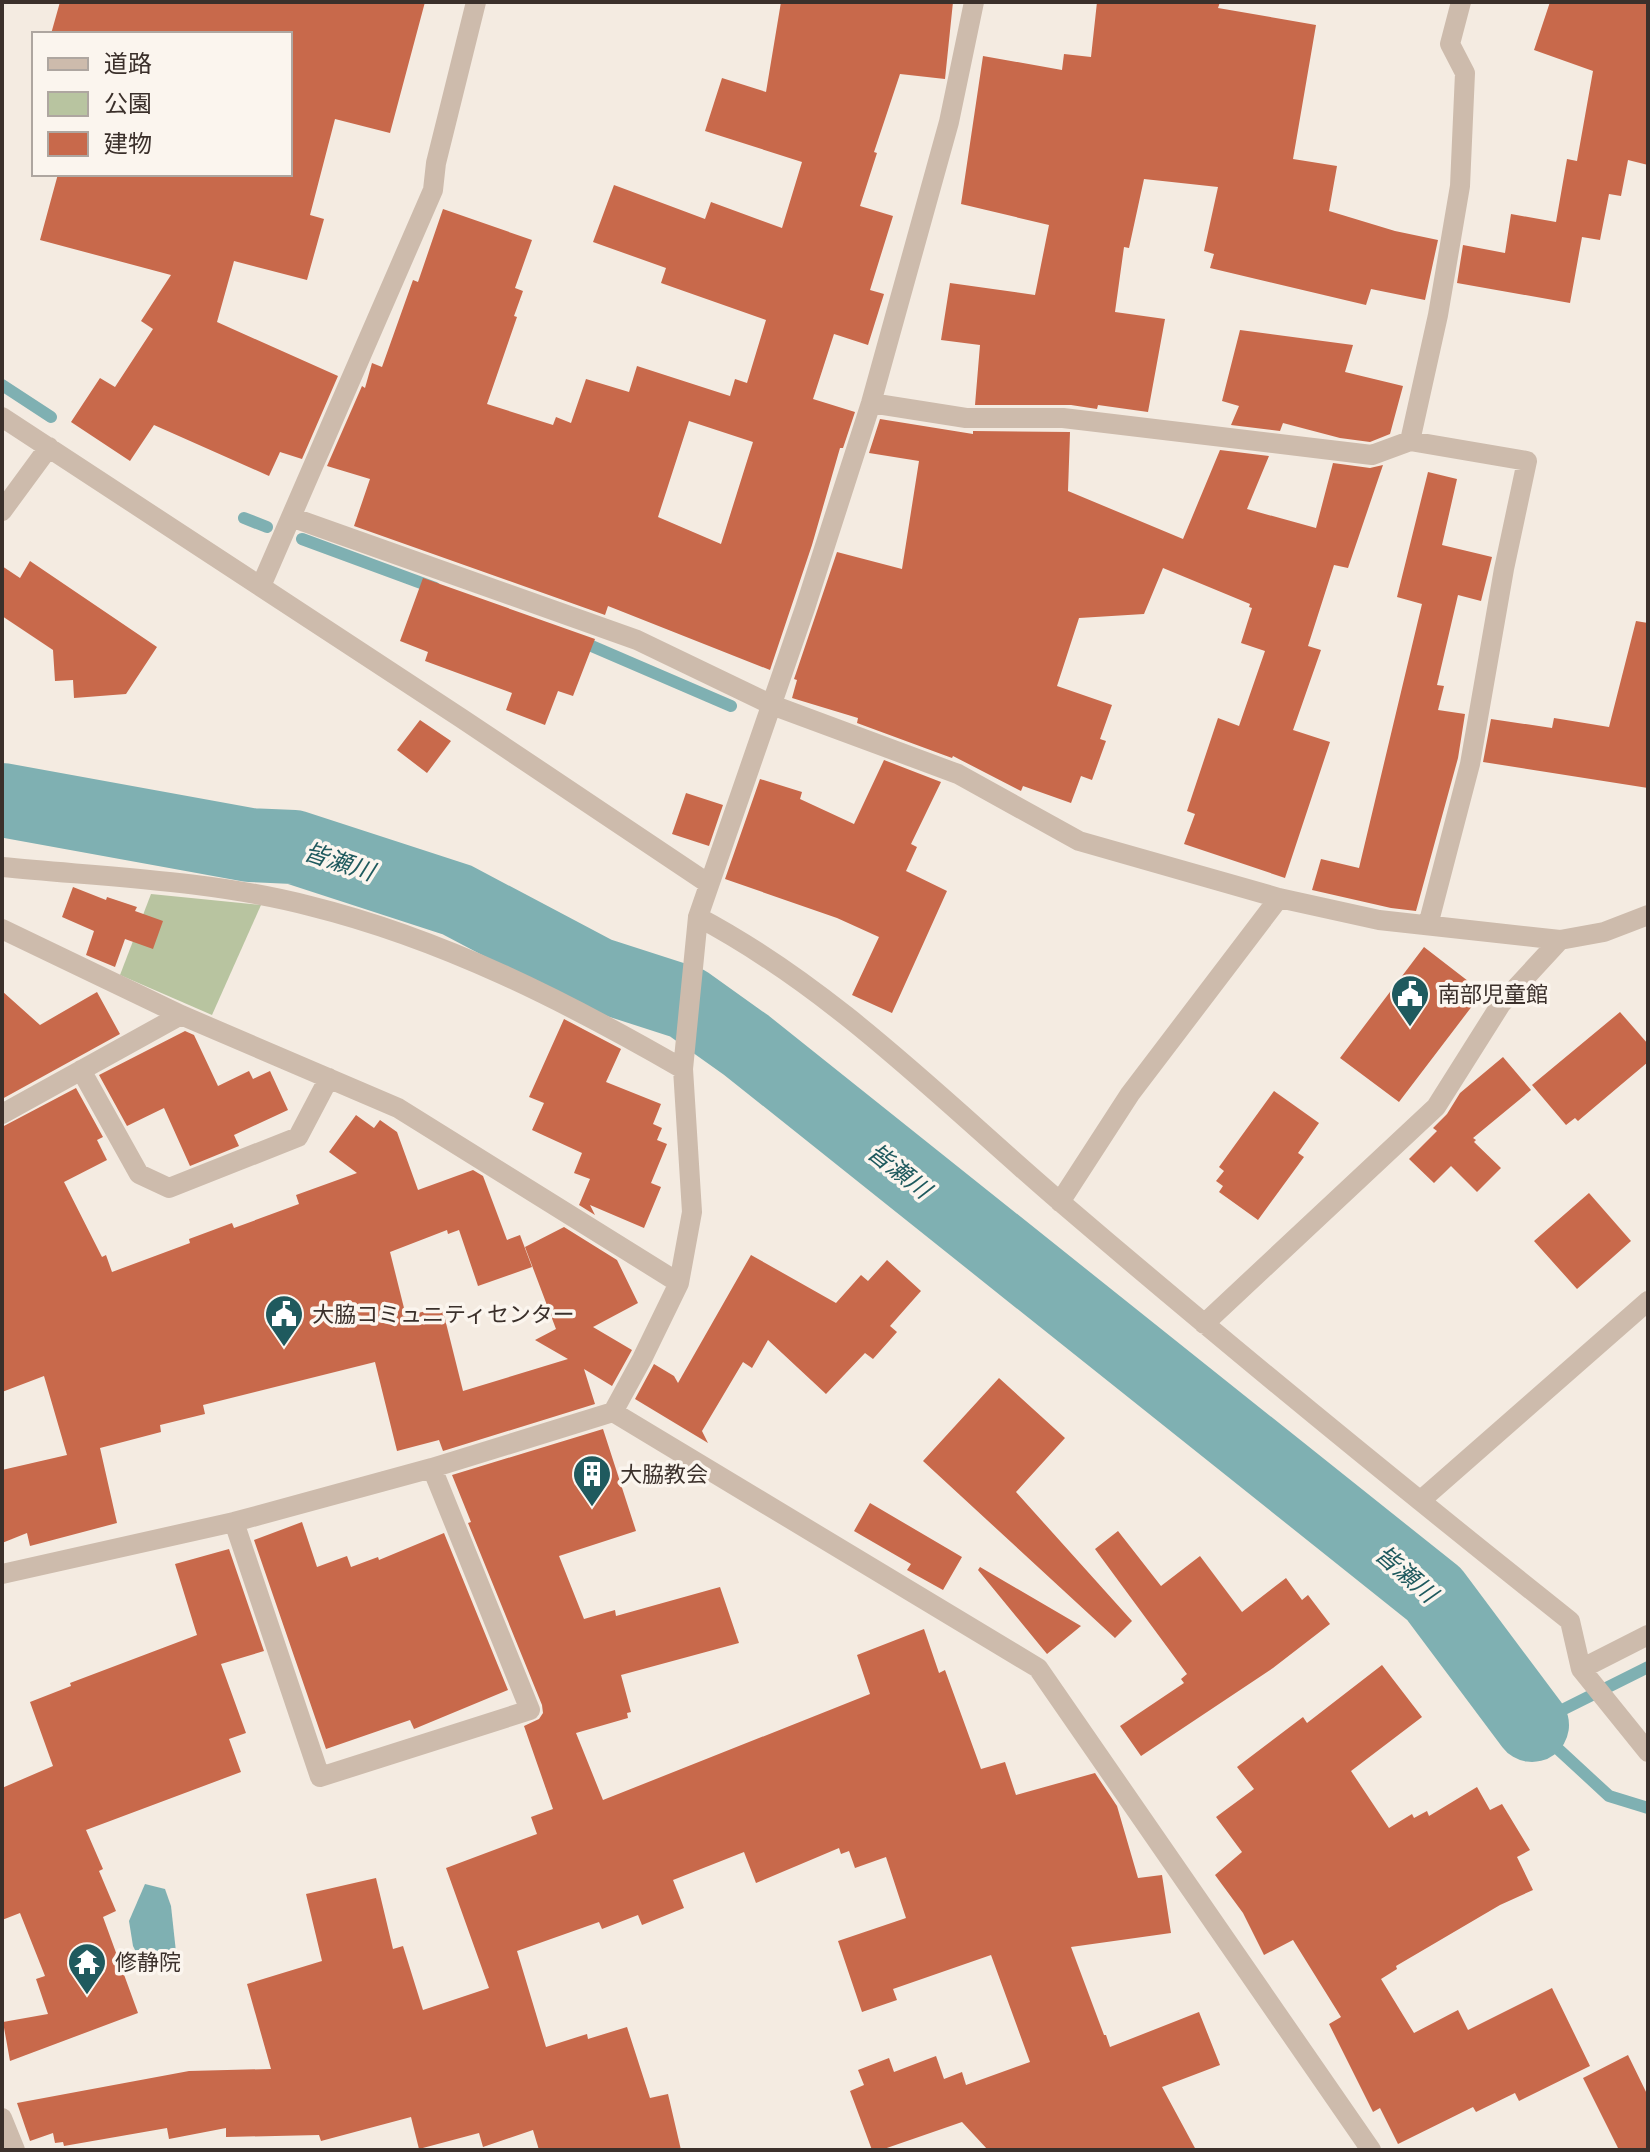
<svg xmlns="http://www.w3.org/2000/svg" width="1650" height="2152" viewBox="0 0 1650 2152" font-family="Manrope,'Noto Sans JP',sans-serif">
  <rect width="100%" height="100%" fill="#f4ebe1"/>
  <!-- green -->
  <path fill="#b8c4a0" d="M151,894l110,11 -49,110 -92,-40z"/>
  <!-- water -->
  <path fill="#7fb0b2" d="M145,1884l20,5 6,17 5,46 -15,15 -16,3 -12,-24 -4,-25z"/>
  <g fill="none" stroke-linecap="round" stroke-linejoin="round">
    <!-- stream -->
    <path stroke="#7fb0b2" stroke-width="12" d="M2,385l49,32
      M244,518l23,9
      M302,539l133,49
      M580,641l151,65
      M1648,1667l-116,58 77,71 39,12"/>
    <!-- river -->
    <path stroke="#7fb0b2" stroke-width="74" d="M2,800l248,45 44,2 163,53 140,74 90,29 59,42 688,549 98,131"/>
  </g>
  <!-- building -->
  <path fill="#c8694b" fill-rule="evenodd" d="M60,2h365l-35,131 -55,-14 -25,96 14,4 -17,61 -73,-19 -17,61 121,54 -36,83 -22,-7 -11,24 -115,-51 -24,36 -59,-39 29,-44 15,9 38,-58 -12,-8 30,-46 -131,-35 18,-66h232v-140h-239z
    M781,2h172l-8,77 -45,-5 -26,78 3,1 -17,53 33,10 -23,74 14,4 -16,51 -34,-11 -21,65 42,13 -12,36h-3l-28,97 -42,125 -162,-64 -3,9 -251,-89 16,-47 -43,-13 35,-80 3,2 7,-25 10,4 31,-87 5,2 25,-73 89,31 -17,48 8,3 -9,25 3,1 -30,87 66,21 3,-8 15,6 15,-44 43,13 8,-26 93,30 5,-17 12,4 19,-63 -105,-37 5,-15 -73,-26 21,-57 91,34 6,-17 71,26 20,-66 -97,-31 17,-53 44,14zM689,421l64,21 -32,102 -63,-27z
    M1097,2h123l-2,6 98,17 -23,134 44,7 -8,45 66,20 43,9 -13,60 -54,-11 -5,16 -156,-37 4,-14 -10,-3 14,-64 -74,-8 -15,69 -5,-1 -9,65 50,7 -17,93 -50,-7 -1,4 -26,-4h-96l5,-60 -39,-5 9,-57 85,12 14,-70 -88,-21 22,-148 79,14 2,-16 27,3z
    M1550,2h98v163l-20,-5 -7,36 -12,-2 -9,46 -18,-3 -12,66 -113,-20 6,-38 42,8 6,-39 45,8 11,-63 10,2 16,-90 -59,-21z
    M1240,330l113,15 -8,27 58,14 -13,48 -20,8 -30,-4 -57,-15 -3,8 -49,-6 8,-19 -17,-5z
    M880,419l93,15v-3l97,1 -2,59 115,48 37,-89 49,6 -22,53 69,19 17,-65 37,5 13,-3 -35,103 -14,-3 -26,81 13,4 -28,80 37,12 -45,136 -101,-34 11,-30 -8,-3 31,-93 21,8 26,-75 -24,-8 11,-35 -3,-1 1,-3 -87,-36 -19,46 -65,4 -22,68 55,19 -12,34 6,2 -14,39 -11,-4 -10,27 -48,-17 -2,5 -68,-35 -1,2 -95,-35 1,-5 -66,-20 5,-18 -3,-1 43,-127 65,17 17,-108 -50,-8z
    M1428,472l29,7 -15,66 50,12 -11,44 -23,-6 -21,90 7,1 -6,24 27,4 -7,44 -42,153 -25,-3 -79,-18 9,-31 38,9 63,-264 -25,-7z
    M30,561l127,86 -31,47 -52,4 -1,-18 -18,1 -2,-31 -51,-34v-50l18,12z
    M423,578l172,61 -22,57 -15,-5 -13,34 -39,-15 6,-17 -87,-32 3,-9 -28,-11z
    M1636,621l12,2v165l-165,-26 8,-43 61,9 2,-10 55,9z
    M420,720l31,21 -24,32 -30,-23z
    M884,760l57,22 -30,62 6,3 -11,24 41,20 -55,122 -40,-18 27,-58 -42,-19 -112,-39 35,-100 42,13 -2,7 54,25z
    M686,793l37,12 -14,41 -37,-12z
    M73,887l33,13 1,-3 30,10 -2,4 28,10 -10,28 -28,-10 -10,28 -29,-12 8,-24 -32,-14z
    M1424,947l44,34 -4,4 15,12 -80,105 -59,-44z
    M2,991l38,34 57,-33 23,42 -118,65z
    M1620,1012l28,32v18l-70,59 -3,-3 -9,7 -34,-40z
    M564,1019l57,30 -15,33 55,22 -8,20 9,4 -5,12 10,4 -16,39 10,4 -17,41 -54,-23 5,10 -16,-10 11,-26 -16,-6 8,-20 -50,-23 12,-27 -15,-6z
    M185,1031l9,4 24,51 31,-15 4,8 17,-8 18,39 -54,25 5,11 -49,20 -26,-58 -37,18 -28,-51z
    M1503,1057l28,33 -58,48 3,2 -2,2 27,26 -24,24 -26,-26 -17,17 -25,-24 28,-28 -4,-3 14,-14 13,-21z
    M76,1088l27,49 -6,3 10,20 -43,22 38,75 4,-2 6,17 78,-29 -1,-4 43,-16 2,5 65,-24 -3,-9 61,-22 -28,-21 27,-37 18,13 6,-8 17,12 21,58 55,-20 10,6 24,64 13,-5 12,32 -54,19 -19,-56 -11,4 -1,-4 -57,22 16,64 36,-9 21,84 105,-32 -33,-19 21,-11 -31,-82 39,-20 53,33 21,43 -45,24 39,23 -20,36 -28,-17 11,35 -152,47 -4,-11 -42,11 -22,-89 -172,43 2,9 -45,11 1,7 -61,16 17,75 -87,23 -3,-13 -25,10v-73l65,-15 -23,-79 -42,16v-265z
    M1274,1091l45,32 -21,30 6,4 -46,63 -39,-28 4,-6 -7,-5 8,-10 -5,-4z
    M1589,1193l42,48 -54,48 -43,-48z
    M751,1255l85,48 25,-28 7,6 19,-21 34,31 -31,35 7,6 -24,27 -8,-6 -39,41 -58,-54 -16,28 -9,-6 -41,69 6,12 -73,-44 19,-35 20,12 4,7z
    M999,1378l66,60 -49,54 116,129 -17,17 -192,-177z
    M603,1429l33,102 -77,25 25,63 31,-9 1,6 104,-29 19,56 -118,32 10,37 -4,1 1,5 -52,15 27,67 267,-106 -13,-39 67,-26 15,44 6,-3 36,99 24,-7 11,33 79,-22 22,33 21,72 24,-3 9,58 -100,14 33,88h2l4,12 89,-35 21,53 -58,22 34,63h-208l-26,-28 -81,28h-9l-22,-59 14,-6 -6,-15 31,-12 5,14 42,-16 8,23 18,-7 4,13 64,-23 -39,-107 -98,34 4,11 -35,12 -24,-71 68,-23 -20,-61 -31,11 -6,-17 -8,3 -2,-6 -83,35 -12,-31 -71,28 11,28 -42,17 -4,-10 -36,14 -3,-7 -82,29 29,96 41,-13 1,5 39,-12 23,71 18,-4 13,56h-142l-6,-20 -50,17 -4,-14 -60,16 -8,-32 -90,24 -2,-6 -93,2v-9l-57,11 -2,-11 -103,18 -1,-4 -8,1 -2,-10 -23,8 -13,-38 172,-32 82,-2 -24,-85 75,-23 -16,-67 70,-16 17,71 10,-3 20,64 66,-22 -43,-120 91,-34 -6,-17 22,-8 -29,-83 15,-7 4,-6 -1,-8 -74,-182 3,-1 -19,-47z
    M870,1503l92,54 -19,33 -36,-20 4,-6 -57,-33z
    M302,1522l15,45 30,-11 4,11 27,-10 1,3 65,-27 64,157 -94,39 -4,-9 -84,29 -72,-209z
    M1118,1531l43,55 39,-30 42,56 44,-34 16,22 6,-5 22,29 -57,44 -132,88 -21,-30 64,-43 -3,-4 6,-5 -92,-125z
    M229,1549l35,102 -43,13 25,69 -17,6 12,33 -155,58 17,39 -4,2 17,40 -13,6 35,96 -128,48 -7,-39 45,-8 -12,-35 9,-3 -25,-63 -18,7v-132l51,-22 -23,-64 41,-16 -1,-3 127,-48 -22,-71z
    M980,1567l101,59 -34,28 -69,-84z
    M1382,1665l40,52 -71,54 38,57 23,-14 2,4 13,-7 2,5 48,-29 13,23 12,-6 28,46 -13,7 16,33 -33,15 -104,61 1,3 -16,10 33,54 44,-23 10,20 84,-42 38,78 -71,35 -4,-8 -39,19 -3,-5 -75,37 -18,-36 -7,4 -44,-88 12,-7 -48,-77 -29,15 -21,-42 -28,-38 27,-23 -26,-35 38,-28 -17,-22 66,-50 4,6z
    M1628,2055l20,41v54h-29l-36,-72z"/>
  <g fill="none" stroke-linecap="round" stroke-linejoin="round">
    <!-- street -->
    <path stroke="#cdbbac" stroke-width="20" d="M871,403l95,15h97l309,37 38,-14 117,20 -23,108 -34,195 -42,161
      M2,417l459,301 248,166
      M1410,441l28,-126 22,-129 5,-113 -15,-29 11,-42
      M2,511l47,-64
      M291,517l346,123 135,65 186,69 121,67 200,57 100,22 181,20 44,-8 44,-17
      M261,586l172,-396 3,-27 40,-161
      M2,867c102,10 208,13 308,39 133,33 255,95 373,163
      M698,917c138,73 249,188 366,288 166,142 335,280 506,416l11,48 67,-34
      M2,929l179,86 217,93 281,175
      M81,1070l58,104 30,14 129,-51 31,-59
      M2,1114l179,-99
      M1060,1202l70,-108 149,-196
      M1204,1324l232,-217 65,-103 59,-64
      M613,1412l425,256 333,482
      M1420,1501l228,-200
      M234,1522l86,255 210,-67 -98,-242
      M2,1574l232,-52 198,-54 181,-56 29,-53 37,-76 13,-71 -9,-143 15,-152 107,-309 66,-205 78,-281 25,-120
      M1581,1669l67,83
      M2,2118l13,32"/>
  </g>
  <!-- icons -->
  <defs>
    <g id="civic-pin" transform="scale(2)"><path d="M0 17L-7.5 6A9.5 9.5 0 1 1 7.5 6Z" fill="#1f5a5e" stroke="#fbf5ee"/><path d="M-.6-6.5H3V-4.5H.6V-3L4-1V1h2V6H-6V1h2V-1L-.6-3ZM-1.2 2.5V6h2.4V2.5Z" fill="#fff"/></g>
    <g id="building-pin" transform="scale(2)"><path d="M0 17L-7.5 6A9.5 9.5 0 1 1 7.5 6Z" fill="#1f5a5e" stroke="#fbf5ee"/><path d="M-4-6H4V6H1V3H-1V6H-4ZM-2.5-4.3h1.7v1.8h-1.7ZM.8-4.3h1.7v1.8H.8ZM-2.5-1h1.7V.8h-1.7ZM.8-1h1.7V.8H.8Z" fill="#fff"/></g>
    <g id="temple-pin" transform="scale(2)"><path d="M0 17L-7.5 6A9.5 9.5 0 1 1 7.5 6Z" fill="#1f5a5e" stroke="#fbf5ee"/><path d="M0-6L5-2H3V0L6.5 2.5H4V6H1.5V3h-3V6H-4V2.5H-6.5L-3 0V-2H-5Z" fill="#fff"/></g>
  </defs>
  <g fill-rule="evenodd">
    <use href="#civic-pin" x="1410" y="994"/>
    <use href="#civic-pin" x="284" y="1314"/>
    <use href="#building-pin" x="592" y="1474"/>
    <use href="#temple-pin" x="87" y="1962"/>
  </g>
  <g text-anchor="middle" stroke-width="7" stroke-linejoin="round" paint-order="stroke">
    <!-- poi labels -->
    <g font-size="22" fill="#3b302b" stroke="#fbf5ee" text-anchor="start">
      <text x="1438" y="1002">南部児童館</text>
      <text x="312" y="1322">大脇コミュニティセンター</text>
      <text x="620" y="1482">大脇教会</text>
      <text x="115" y="1970">修静院</text>
    </g>
    <!-- water labels -->
    <g font-size="24" font-style="italic" fill="#1f5a5e" stroke="#fbf5ee">
      <text transform="translate(339 862) rotate(18)" y="8">皆瀬川</text>
      <text transform="translate(899 1171) rotate(38)" y="8">皆瀬川</text>
      <text transform="translate(1406 1574) rotate(41)" y="8">皆瀬川</text>
    </g>
  </g>
  <!-- border -->
  <rect width="1650" height="2152" fill="none" stroke="#3b302b" stroke-width="8"/>
  <!-- legend -->
  <rect x="32" y="32" width="260" height="144" fill="#fbf5ee" stroke="#aea6a0" stroke-width="2"/>
  <rect x="48" y="58" width="40" height="12" fill="#cdbbac" stroke="#aea6a0" stroke-width="2"/>
  <text x="104" y="72" font-size="24" fill="#3b302b">道路</text>
  <rect x="48" y="92" width="40" height="24" fill="#b8c4a0" stroke="#aea6a0" stroke-width="2"/>
  <text x="104" y="112" font-size="24" fill="#3b302b">公園</text>
  <rect x="48" y="132" width="40" height="24" fill="#c8694b" stroke="#aea6a0" stroke-width="2"/>
  <text x="104" y="152" font-size="24" fill="#3b302b">建物</text>
</svg>
